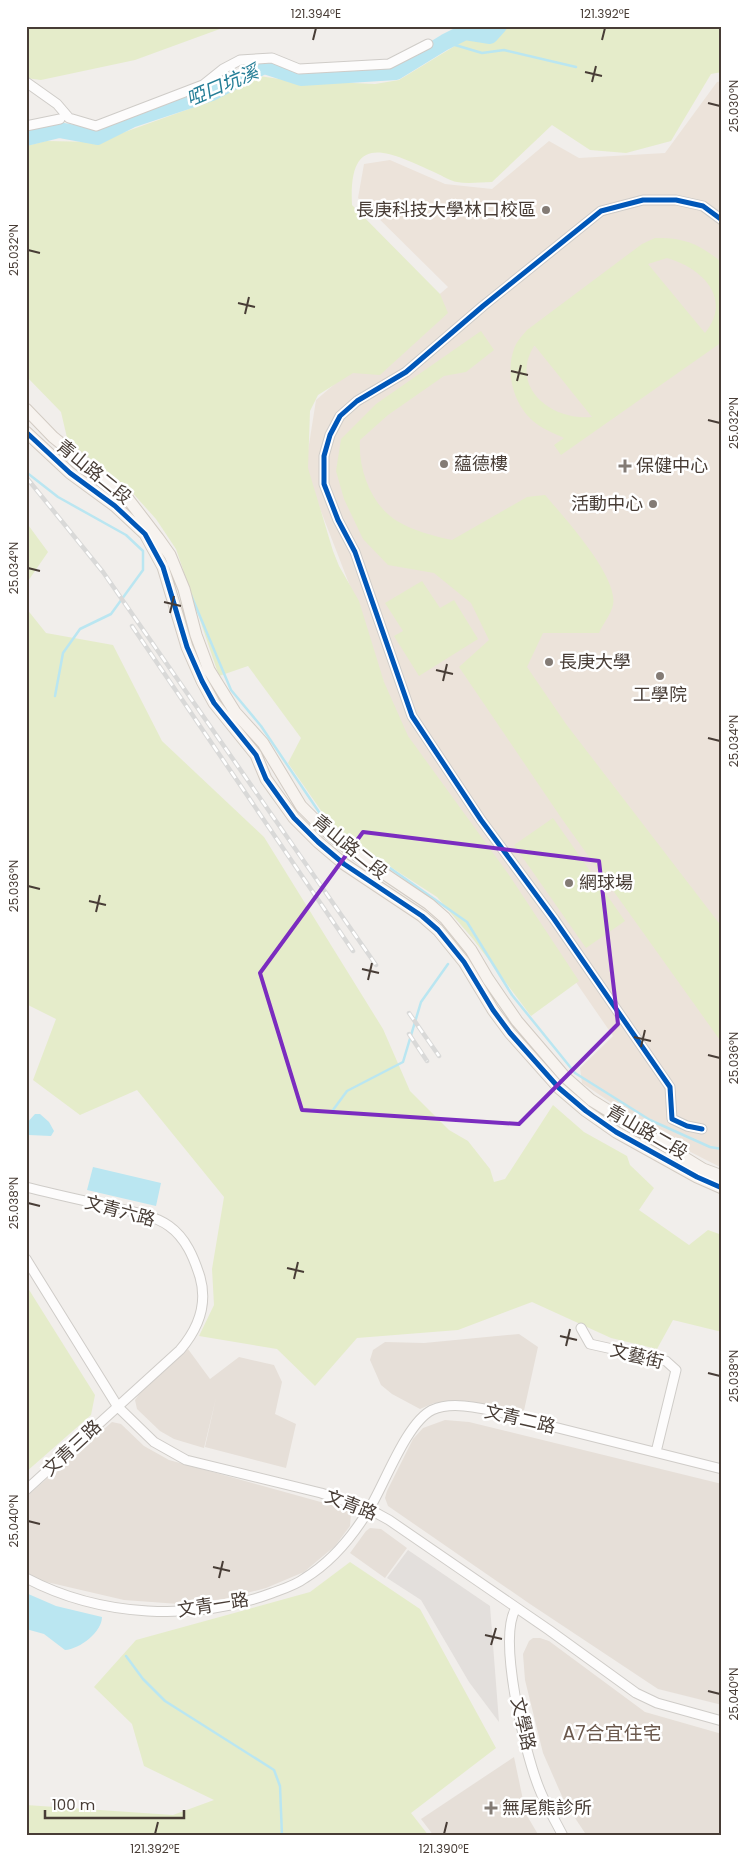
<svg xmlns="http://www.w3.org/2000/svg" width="748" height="1862" viewBox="0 0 748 1862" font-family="Poppins,'Noto Sans TC',sans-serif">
  <rect width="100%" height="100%" fill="#f1eeeb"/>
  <!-- residential -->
  <path fill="#e6dfd8" d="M519,1334l19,13 -15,68 -54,-14 -35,2 -14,6 -28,-15 -11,-9 -11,-25 3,-10 12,-8 39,1z
    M188,1349l22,30 29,-22 35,8 8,17 -7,32 21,10 -10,44 -81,-21 11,-49 -12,50 -30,-9 -14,-8 -23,-22 -2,-9 7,-10z
    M445,1420l24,2 253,62v221l-64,-16 -128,-85 -142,-98 -3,-8 2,-7 26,-52 10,-11z
    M112,1422l9,2 23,22 25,14 177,49 5,5 -1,12 -15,20 -31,26 -38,16 -42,11 -45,5 -55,-4 -86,-20 -12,-7v-76z
    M370,1528l11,1 26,19 -22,30 -35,-25 16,-22z
    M533,1638h7l9,3 96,71 77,22v102h-135l-22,-33 -22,-50 -18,-73 -2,-26 6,-13z
    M514,1757l12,57 13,22h-105l-13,-17z"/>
  <!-- education -->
  <path fill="#ece3da" d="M722,81v1087l-57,-29 -83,-56 -2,-15 33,-32 -215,-312 -43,-125 -50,-129 11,-70 132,-113 -90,-89 6,-34 26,-4 55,24 47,5 57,-48 30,17 86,-5 52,-71z"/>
  <!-- green -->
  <path fill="#e5ecca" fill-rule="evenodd" d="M26,26h202l-93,34 -94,20 -15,-2z
    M452,26h270v46l-11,2 -40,67 -45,12 -36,-3 -38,-25 -60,57c-11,0 -24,2 -35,0 -7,-1 -14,-6 -21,-9 -47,-21 -88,-44 -84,32l88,89 8,19 -68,62 -27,-2 -35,22 -8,16 -2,57 25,83 6,15 20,35 25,81 24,54 101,139 70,106 -48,35 -58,-77 -36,-42 -68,-44 -40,-31 -41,-59 13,-25 -53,-72 -29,10 -43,-127 -20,-30 -27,-30 -61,-47 -7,-30 -35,-36v-230l20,-5 51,1 103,-37 59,-29 27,4 89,4 24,-4 69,-42z
    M655,238c28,-1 45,6 66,24l1,80 -161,113 -7,-10 10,-7c-11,-5 -23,-10 -31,-17 -19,-16 -28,-48 -19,-72 2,-7 8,-13 13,-19l115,-86zM667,258c35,10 66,40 38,75l-57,-69zM534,346h1l57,71c-41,4 -83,-30 -58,-71z
    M481,331l13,19 -28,22 -22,4 -56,39 -28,25c-2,29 11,65 37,81 17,10 36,15 55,19l75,-43 18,-2c18,21 74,82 68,110 -2,9 -10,19 -14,28h-56l-16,34 39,57 156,203v116l-160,-224 -103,-152 30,-27 -18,-37 -37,-30 -46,-8 -25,-26 -19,-40 -8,-28 5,-32 35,-35z
    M26,522l22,30 -22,32z
    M422,581l18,27 14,-8 24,39 -59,37 -25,-40 9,-5 -18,-28z
    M26,608l20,25 67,12 49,96 102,96 119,192 27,62 39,39 19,11 22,28 4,13 11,-3 48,-74 31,27 43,24 3,9 24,23 -15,22 50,35 19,-15 14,5v97l-49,-12 -16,29 -46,-11 -79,-36 -74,28 -101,8 -42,48 -38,-37 -78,-13 15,-31 -2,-36 12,-72 -87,-107 -57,25 -47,-35 23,-61 -30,-15z
    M553,818l72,103 -39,27 -72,-103z
    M26,1285l69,110 -4,20 -65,57z
    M350,1562l70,47 76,139 -85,65 18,23h-403v-31l147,10 41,-15 -70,-34 -12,-42 -38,-37 42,-47 174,-48z"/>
  <!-- parking -->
  <path fill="#e3dfdc" d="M408,1550l82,56 9,116 -30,-40 -48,-82 -34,-22z"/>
  <!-- water -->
  <path fill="#bae6f1" d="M35,1114h5l9,8 5,9 -3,5 -22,-1 -3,-11z
    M93,1167l68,16 -5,23 -69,-16z
    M26,1593l30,13 46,11c0,15 -22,32 -37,33l-21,-16 -18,-5z"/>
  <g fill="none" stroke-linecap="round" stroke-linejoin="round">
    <!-- stream -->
    <path stroke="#bae6f1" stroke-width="2.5" d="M445,42l37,11 22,-3 72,17
      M26,472l32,25 68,38 17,16v19l-32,44 -31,15 -17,24 -8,43
      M191,595l40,95 30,36 60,89 19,18 127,89 45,73 63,78 75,47 60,27 12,2
      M333,1110l14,-19 56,-29 18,-60 27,-38
      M126,1656l17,23 22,22 109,69 6,16 2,50"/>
    <!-- river -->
    <path stroke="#bae6f1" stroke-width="16" d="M26,138l33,-8 38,7 34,-17 81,-27 52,-27 37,12 95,-6 49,-30 20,-10 25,4 9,-10"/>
    <!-- street casing -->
    <g stroke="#cfccc8" stroke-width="11">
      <path id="street" d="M26,82l31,22 12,14 27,8 107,-41 20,-16 17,-9 32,-2 27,11 90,-5 39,-20
        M26,126l34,-7
        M702,1129l-15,-3 -15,-7 -2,-32 -116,-168 -73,-99 -69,-104 -57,-164 -17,-32 -14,-36v-28l6,-21 10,-19 17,-15 49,-29 77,-66 118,-95 42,-11h33l27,6 19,14
        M26,1187c27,7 55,13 82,19 20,5 44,8 61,20 17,12 25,32 31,51 8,28 -2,52 -20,73l-154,140
        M26,1259l92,148 36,35 32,18 135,33 48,16 20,11 160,110 87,63 21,10 65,18
        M581,1328l9,16 76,17 10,9 -20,82
        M26,1578c74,39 168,44 246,15 11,-4 24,-8 33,-15 26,-16 47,-41 63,-67 16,-25 38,-88 64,-101 9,-4 22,-5 32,-4 30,3 61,13 90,21 56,14 112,28 168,42
        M516,1608c-19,30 9,145 23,180 6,16 16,32 24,48"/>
    </g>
    <!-- secondary casing -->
    <g stroke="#d2cbc3" stroke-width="13">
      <path id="secondary" d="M26,409l27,28 72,58 33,43 12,17 14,34 12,46 13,35 26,42 28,31 38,63 25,25 26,21 77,52 16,14 26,32 17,29 29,42 48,56 26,23 112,69 19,7
        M26,432l44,41 45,33 30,28 18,33 24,80 15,34 12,22 42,52 10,24 28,39 24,24 26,22 78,52 16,14 26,32 29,48 17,23 49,55 27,23 30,21 81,45 25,11"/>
    </g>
    <!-- street -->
    <use href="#street" stroke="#fdfcfc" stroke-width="9"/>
    <!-- secondary -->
    <use href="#secondary" stroke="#f7f3ef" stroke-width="11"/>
    <!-- rail casing -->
    <g stroke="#d9d9d8" stroke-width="4.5">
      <path id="rail" d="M26,477l77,95 273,393
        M132,626l221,325
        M409,1013l30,43
        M409,1034l18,27"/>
    </g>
    <!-- rail -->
    <use href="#rail" stroke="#fff" stroke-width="2.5" stroke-dasharray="8" stroke-linecap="butt"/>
    <!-- cycleway casing -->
    <g stroke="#fff" stroke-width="8">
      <path id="cycleway" d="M26,432l44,41 45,33 30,28 18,33 24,80 15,34 12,22 42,52 10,24 28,39 24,24 26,22 78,52 16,14 26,32 29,48 17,23 49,55 27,23 30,21 81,45 25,11
        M702,1129l-15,-3 -15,-7 -2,-32 -116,-168 -73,-99 -69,-104 -57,-164 -17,-32 -14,-36v-28l6,-21 10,-19 17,-15 49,-29 77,-66 118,-95 42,-11h33l27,6 19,14"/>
    </g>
    <!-- cycleway -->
    <use href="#cycleway" stroke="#0057b8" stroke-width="5"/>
  </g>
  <!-- marked area -->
  <path fill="none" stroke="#7b2cbf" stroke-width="4" stroke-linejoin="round" d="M363,832l236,29 19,163 -99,100 -217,-14 -42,-137z"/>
  <!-- ticks -->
  <path fill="none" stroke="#483d36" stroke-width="2" d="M313,40l3,-12M602,40l3,-12M585,72l17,4M592,82l4,-16M708,103l12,3M28,250l12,3M238,303l17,4M245,314l4,-17M511,371l17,4M517,381l4,-16M708,420l12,3M28,568l12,3M164,602l17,4M170,613l4,-17M436,670l17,4M443,681l4,-17M708,738l12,3M28,886l12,3M89,901l17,4M96,912l4,-17M362,969l17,4M368,980l4,-17M634,1037l17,4M641,1047l4,-17M708,1055l12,3M28,1203l12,3M287,1268l17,4M294,1279l4,-17M560,1336l17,4M566,1346l4,-17M708,1373l12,3M28,1521l12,3M213,1567l17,4M219,1578l4,-17M485,1635l17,4M491,1645l5,-17M708,1691l12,3M155,1834l3,-12M444,1834l3,-12"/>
  <!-- markers -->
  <g fill="#837b75" stroke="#fff" stroke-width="2">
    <circle cx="546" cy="210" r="5"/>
    <circle cx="444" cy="464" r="5"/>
    <path d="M622.5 458.5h5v5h5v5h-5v5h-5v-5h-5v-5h5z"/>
    <circle cx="653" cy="504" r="5"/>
    <circle cx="549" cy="662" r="5"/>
    <circle cx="660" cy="676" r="5"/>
    <circle cx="569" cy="883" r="5"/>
    <path d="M488.5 1800.5h5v5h5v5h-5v5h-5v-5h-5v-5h5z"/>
  </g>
  <g text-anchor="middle" stroke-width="5" stroke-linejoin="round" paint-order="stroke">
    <!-- poi labels -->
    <g font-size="18" fill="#483d36" stroke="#fff" text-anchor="start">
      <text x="536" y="216" text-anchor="end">長庚科技大學林口校區</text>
      <text x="454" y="470">蘊德樓</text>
      <text x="636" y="472">保健中心</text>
      <text x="643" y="510" text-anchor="end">活動中心</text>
      <text x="559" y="668">長庚大學</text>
      <text x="660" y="701" text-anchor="middle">工學院</text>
      <text x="579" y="889">網球場</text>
      <text x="502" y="1814">無尾熊診所</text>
    </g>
    <!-- street labels -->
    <g font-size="18" fill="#483d36" stroke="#fff">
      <text transform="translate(94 472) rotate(39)" y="6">青山路二段</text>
      <text transform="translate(350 847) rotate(39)" y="6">青山路二段</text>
      <text transform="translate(647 1132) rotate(30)" y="6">青山路二段</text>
      <text transform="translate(120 1211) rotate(15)" y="6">文青六路</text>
      <text transform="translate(637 1356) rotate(14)" y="6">文藝街</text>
      <text transform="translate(520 1419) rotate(13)" y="6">文青二路</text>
      <text transform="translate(72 1448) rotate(-43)" y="6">文青三路</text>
      <text transform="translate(351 1505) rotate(21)" y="6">文青路</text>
      <text transform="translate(213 1605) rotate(-9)" y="6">文青一路</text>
      <text transform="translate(523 1724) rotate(77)" y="6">文學路</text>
    </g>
    <!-- water labels -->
    <g font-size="19" font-style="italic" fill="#257e97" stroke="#fff">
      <text transform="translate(222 85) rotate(-23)" y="7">啞口坑溪</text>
    </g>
    <!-- neighbourhood labels -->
    <g font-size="19" fill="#6b594d" stroke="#fff">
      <text x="612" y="1740">A7合宜住宅</text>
    </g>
  </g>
  <!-- border -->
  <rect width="748" height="1862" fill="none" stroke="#ffffff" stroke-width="55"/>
  <!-- scale -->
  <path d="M45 1810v8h139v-8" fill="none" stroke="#483d36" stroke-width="2.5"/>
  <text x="52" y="1810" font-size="15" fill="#483d36" stroke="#ffffff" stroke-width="4" paint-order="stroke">100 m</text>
  <rect x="28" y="28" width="692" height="1806" fill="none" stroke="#483d36" stroke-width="2"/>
  <g font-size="12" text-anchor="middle" fill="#483d36">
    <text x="316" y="18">121.394°E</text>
    <text x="605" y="18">121.392°E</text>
    <text transform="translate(734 106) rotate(-90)" y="4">25.030°N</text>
    <text transform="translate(14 250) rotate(-90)" y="4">25.032°N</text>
    <text transform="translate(734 423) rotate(-90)" y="4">25.032°N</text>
    <text transform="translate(14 568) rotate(-90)" y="4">25.034°N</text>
    <text transform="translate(734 741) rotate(-90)" y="4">25.034°N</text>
    <text transform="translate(14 886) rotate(-90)" y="4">25.036°N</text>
    <text transform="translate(734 1058) rotate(-90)" y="4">25.036°N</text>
    <text transform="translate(14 1203) rotate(-90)" y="4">25.038°N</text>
    <text transform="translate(734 1376) rotate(-90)" y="4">25.038°N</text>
    <text transform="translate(14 1521) rotate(-90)" y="4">25.040°N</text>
    <text transform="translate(734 1694) rotate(-90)" y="4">25.040°N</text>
    <text x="155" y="1853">121.392°E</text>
    <text x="444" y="1853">121.390°E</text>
  </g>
</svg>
